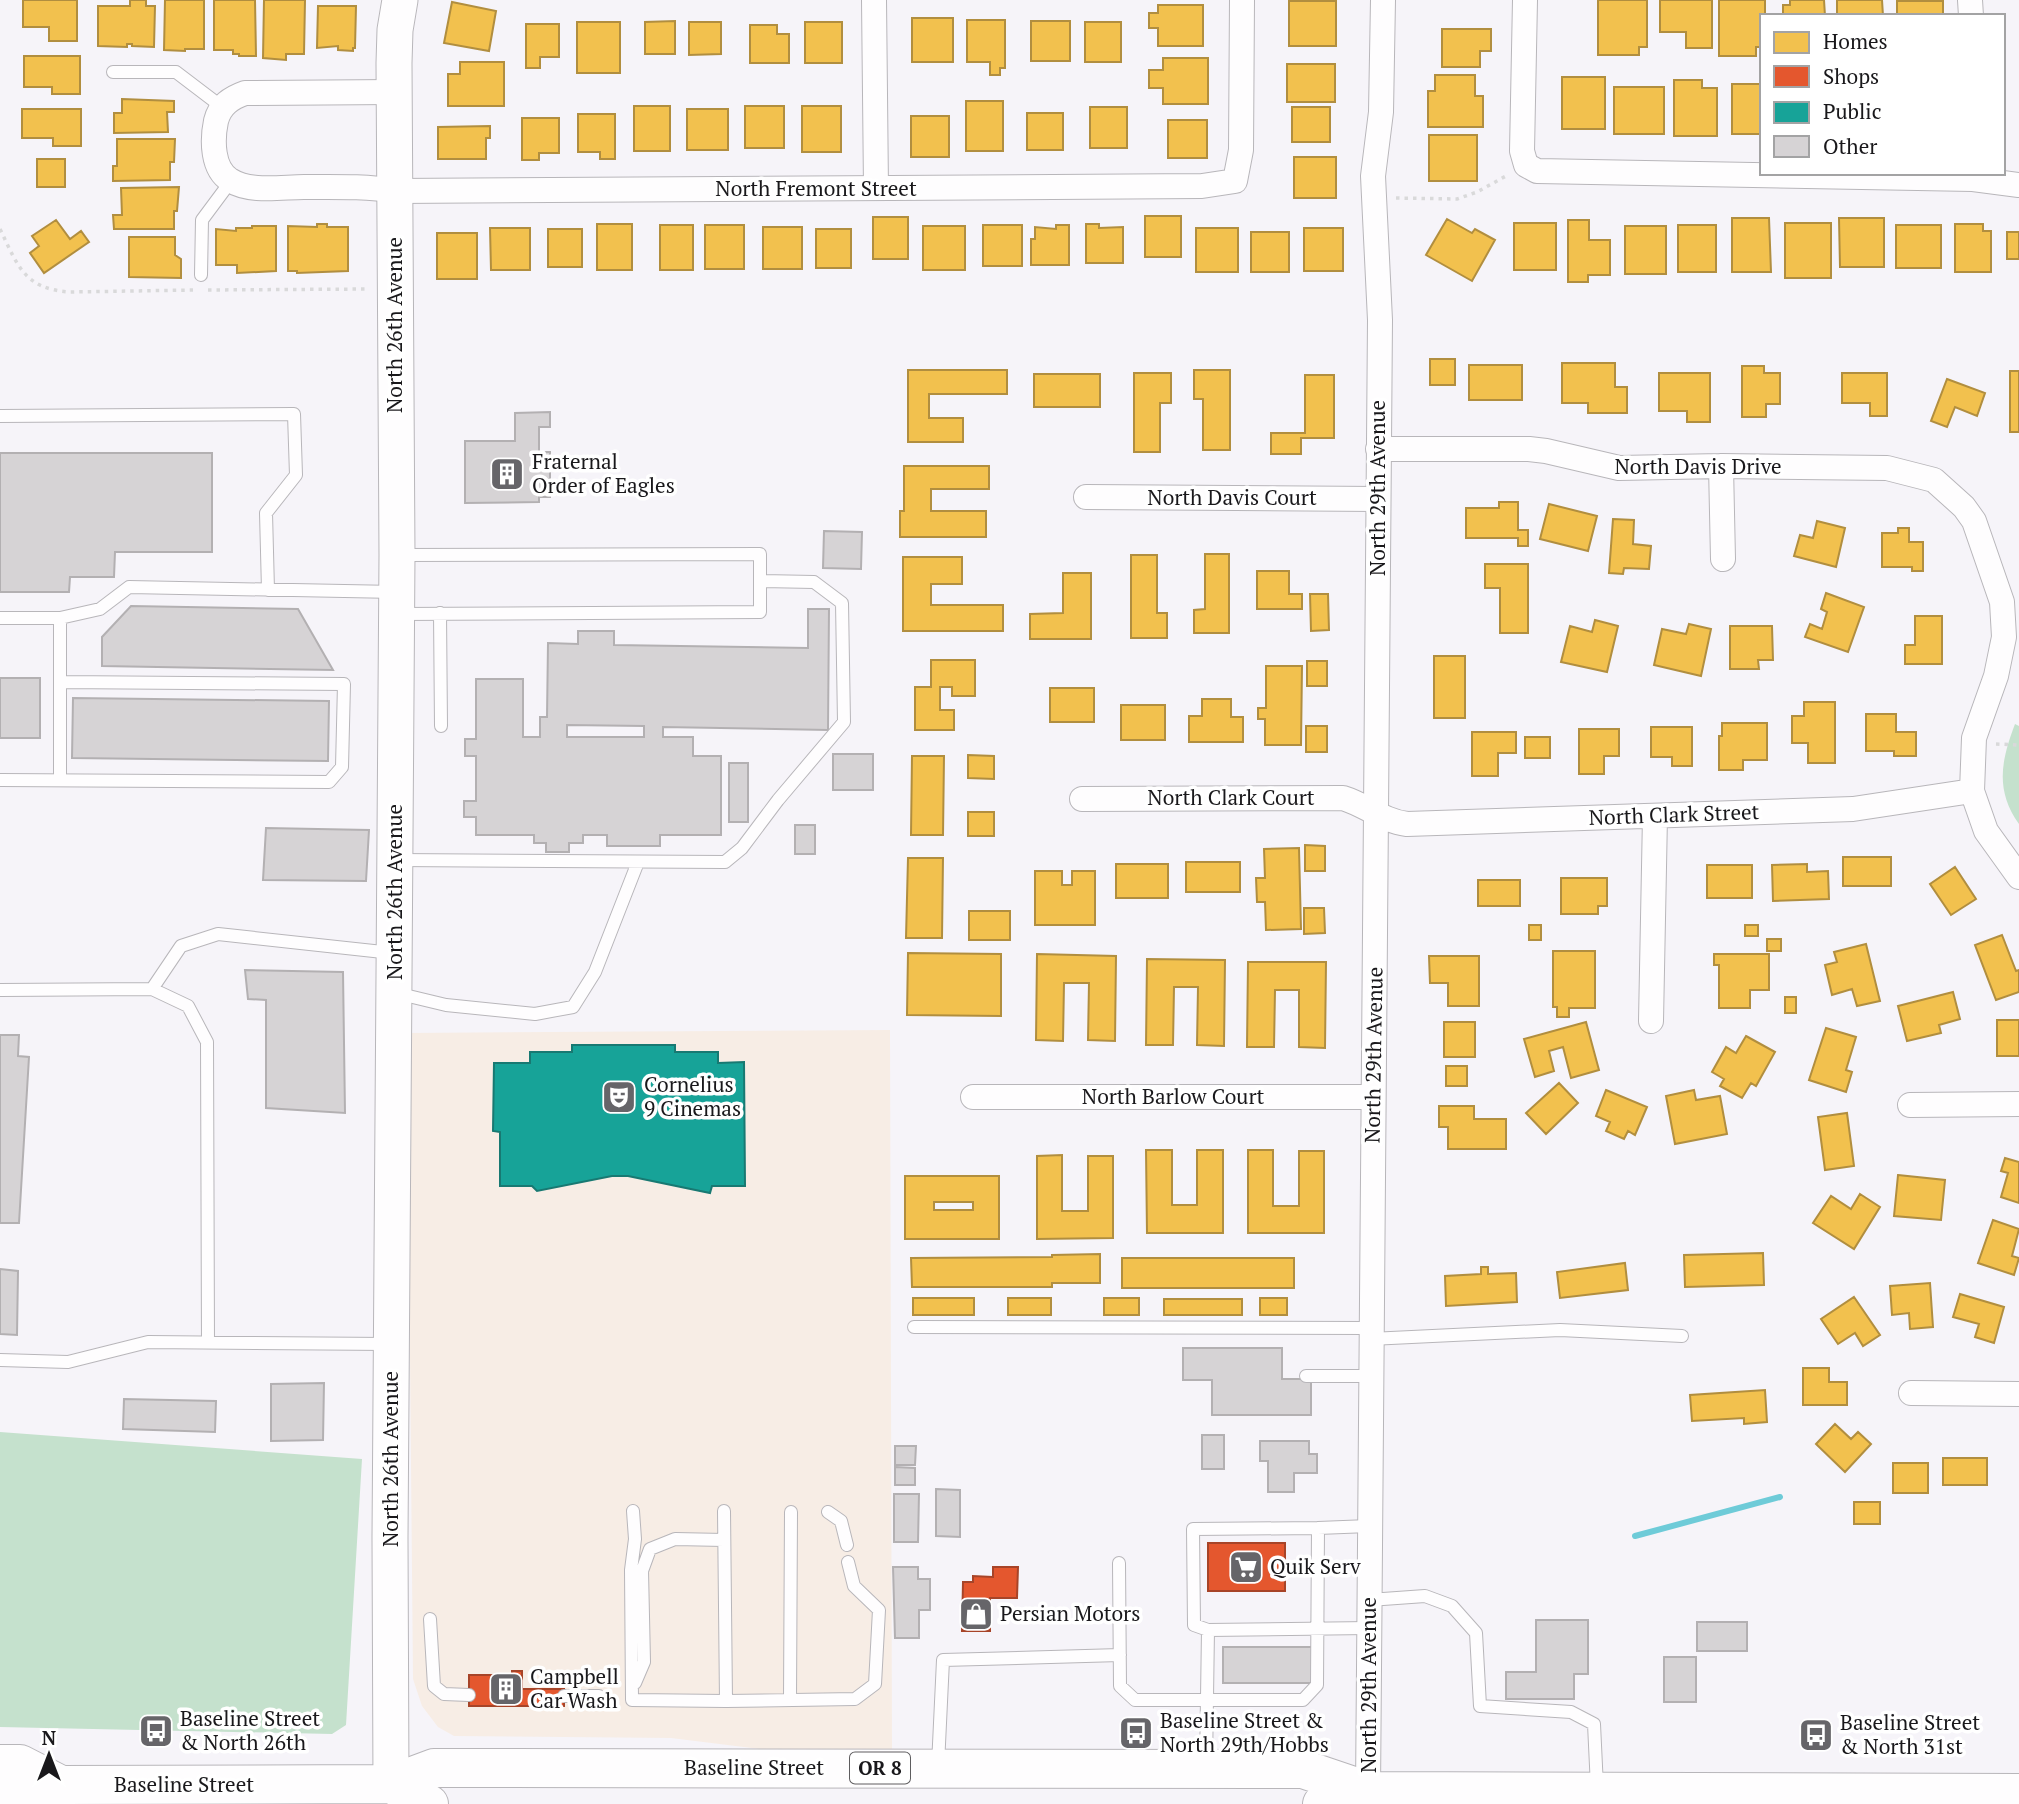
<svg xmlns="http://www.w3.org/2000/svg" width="2019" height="1804" viewBox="0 0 2019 1804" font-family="'PT Serif',serif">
  <rect width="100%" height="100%" fill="#f6f4f9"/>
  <!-- commercial -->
  <path fill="#f7ede5" d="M890,1030l2,722 -116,-1 -105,-13 -217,-2 -16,-9 -16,-21 -9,-27 -6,-646z"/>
  <!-- green -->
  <path fill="#c5e1cd" d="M2015,724l4,2v98c-24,-34 -18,-63 -4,-100z
    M0,1432l362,27 -16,266 -14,9 -332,-7z"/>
  <!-- homes -->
  <path fill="#f2c14e" stroke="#b18e3f" stroke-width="2" fill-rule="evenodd" d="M23,0h54v41h-28v-14h-26z
    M130,0h16v6h9l-1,41 -22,-1v-2h-5v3l-29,-1v-40h32z
    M165,0h39v49h-19v2l-21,-1z
    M214,0h41l1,56h-17v-2h-6v-4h-19z
    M264,0h41l-1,54h-18v6l-23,-2z
    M1598,0h49v47h-8v8h-41z
    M1660,0h52v48h-26v-16h-26z
    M1719,0h46v16h-3v31h-6v9h-37z
    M1790,0h34l1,16h-42v-11h7z
    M1837,0h45l1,16h-46z
    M1289,1h47v45h-47z
    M1897,1h46v15h-46z
    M452,2l44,9 -7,40 -45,-8z
    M1158,5h45v41h-45v-18h-9v-15h9z
    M318,6h38l-1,42h-2v3l-15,-1v-4l-21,2z
    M912,18h41v44h-41z
    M967,20h38v48h-5v7h-10v-13h-23z
    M675,21v33h-30v-32z
    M1031,21h39v40h-39z
    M577,22h43v51h-43z
    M689,22h32v32l-32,1z
    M805,22h37v41h-37z
    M1085,22h36v40h-36z
    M526,24h33v33h-19v11h-14z
    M750,25h27v9h12v29h-39z
    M1442,29h49v22h-11v16h-38z
    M24,56h56v38h-28v-7h-28z
    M1163,58h45v46h-45v-16h-14v-18h14z
    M460,62h44v44h-56v-32h12z
    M1287,64h48v38h-48z
    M1435,75h40v21h8v31h-55v-36h7z
    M1562,77h43v52h-43z
    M1674,80h28v8h15v48h-43z
    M1732,84h30v50h-30z
    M1614,87h50v47h-50z
    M122,99l52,2v11h-7l1,20 -54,1v-20h8z
    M966,101h37v50h-37z
    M634,106h36v45h-36z
    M745,106h39v42h-39z
    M802,106h39v46h-39z
    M1090,107h37v41h-37z
    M1292,107h38v35h-38z
    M22,109h59v37h-28v-8h-31z
    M687,109h41v41h-41z
    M1027,113h36v37h-36z
    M578,114h37v45h-15v-7h-22z
    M911,116h38v41h-38z
    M522,118h37v35h-20v7h-17z
    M1168,120h39v38h-39z
    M490,126v12h-4v21h-48v-32z
    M1429,135h48v46h-48z
    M117,139h58l-1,23h-4v18l-57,1v-15h4z
    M1294,157h42v41h-42z
    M37,159h28v28h-28z
    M179,187l-2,24h-3v18h-60l-1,-14h9l-1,-27z
    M1145,216h36v41h-36z
    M873,217h35v42h-35z
    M1732,218h37l2,54h-39z
    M1839,218h45v49h-44z
    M1447,219l25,14 3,-4 20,11 -23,41 -46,-26z
    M56,220l14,19 11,-8 8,11 -45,31 -14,-20 9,-7 -7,-10z
    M1568,220h21v20h21v35h-22v7h-20z
    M1514,223h42v47h-42z
    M1785,223h46v55h-46z
    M317,224h10v3h21v44l-51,2v-2h-9v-45l29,1z
    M597,224h35v46h-35z
    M1086,224h13v4l24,-1v36h-37z
    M1955,224h28v7h8v41h-36z
    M660,225h33v45h-33z
    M705,225h39v44h-39z
    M983,225h39v41h-39z
    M1056,225h13v40h-38v-26h4v-12l21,2z
    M1678,225h38v47h-38z
    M1896,225h45v43h-45z
    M252,226h24v45l-39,2v-8h-21v-36l20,2v-3h16z
    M923,226h42v44h-42z
    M1625,226h41v48h-41z
    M763,227h39v42h-39z
    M490,228h40v42h-39z
    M1196,228h42v44h-42z
    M1304,228h39v43h-39z
    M548,229h34v38h-34z
    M816,229h35v39h-35z
    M1251,232h38v40h-38z
    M2007,232h12v27h-12z
    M437,233h40v46h-40z
    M129,237h46v18l6,4v19l-52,-1z
    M1430,359h25v26h-25z
    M1562,363h53v24h12v26h-39v-10h-26z
    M1469,365h53v35h-53z
    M1742,366h22v7h16v31h-14v13h-24z
    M908,370h99v24h-78v24h34v24h-55z
    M1194,370h36v80h-27v-51h-9z
    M2010,371h9v61h-9z
    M1134,373h37v30h-11v49h-26z
    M1659,373h51v49h-23v-11h-28z
    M1842,373h45v43h-17v-13h-28z
    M1034,374h66v33h-66z
    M1305,375h29v63h-33v16h-30v-21h34z
    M1947,379l38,14 -8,23 -22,-9 -8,20 -16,-6z
    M904,466h85v23h-58v22h55v26h-86v-26h4z
    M1499,502h19v28h10v16h-10v-8h-52v-30h33z
    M1549,504l48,12 -9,35 -48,-12z
    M1613,519l21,1 -1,24 18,2 -2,23 -25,-1 -1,6 -14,-1z
    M1817,521l28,7 -9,39 -42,-11 6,-21 13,3z
    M1898,528h11v14h14v29h-11v-4h-30v-34h16z
    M1205,554h24v79h-35v-23l11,-1z
    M1131,555h26v58h10v25h-36z
    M903,557h59v27h-31v21h72v26h-100z
    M1485,564h43v69h-28v-45h-15z
    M1257,571h32v23h13v15h-45z
    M1063,573h28v66h-61v-25l33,-1z
    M1826,593l38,14 -16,45 -43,-15 5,-13 12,5 5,-17 -6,-3z
    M1310,594h18l1,36 -18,1z
    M1915,616h27v48h-37v-19h10z
    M1595,620l23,6 -11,46 -46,-10 9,-36 22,6z
    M1689,624l22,5 -10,47 -47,-11 8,-36 24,5z
    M1730,626h42l1,34h-15l1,9h-29z
    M1434,656h31v62h-31z
    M931,660h44v36h-23v-9h-12v23h14v20h-39v-43h16z
    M1307,661h20v25h-20z
    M1266,666h36l-1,79h-36v-26h-7v-11h8z
    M1050,688h44v34h-44z
    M1202,699h29v18h12v25h-54v-26h13z
    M1804,702h31v61h-27v-20h-16v-27h12z
    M1121,705h44v35h-44z
    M1866,714h30v18h20v24h-22v-5h-28z
    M1722,723h45v37h-24v10h-24v-34h3z
    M1306,726h21v26h-21z
    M1651,727h41v39h-20v-9h-21z
    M1579,729h40v27h-15v18h-25z
    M1472,732h44v21h-18v23h-26z
    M1525,737h25v21h-25z
    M968,755l26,1v23l-26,-1z
    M912,756h32l-1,79h-32z
    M968,812h26v24h-26z
    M1305,845l20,1v25h-20z
    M1299,848l2,81 -35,1 -1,-28h-8l-1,-24h9l-1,-29z
    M1843,857h48v29h-48z
    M908,858h35l-1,80h-36z
    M1186,862h54v30h-54z
    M1116,864h52v34h-52z
    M1807,864v8l21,-1 1,28 -56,2 -1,-36z
    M1707,865h45v33h-45z
    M1955,867l21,32 -25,16 -21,-31z
    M1035,871h27v14h10v-14h23v54h-60z
    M1561,878h46v28h-9v8h-37z
    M1478,880h42v26h-42z
    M1304,908h20l1,25 -21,1z
    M969,911h41v29h-41z
    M1529,925h12v15h-12z
    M1745,925h13v11h-13z
    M2002,935l14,36 3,-1v22l-23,8 -21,-55z
    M1767,939h14v12h-14z
    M1866,944l14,57 -23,5 -5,-17 -20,6 -7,-30 12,-3 -3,-10z
    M1553,951h42v57h-26v9h-12v-10h-4z
    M908,953l93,1v62l-94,-1z
    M1037,954l79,2 -1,85 -27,-1 1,-57h-25l-1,58 -27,-1z
    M1714,954h55v36h-19v18h-31v-43h-5z
    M1429,956h50v50h-31v-23h-18z
    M1147,959l78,1 -1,86 -27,-1 1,-58h-24l-1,58h-27z
    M1248,962h78l-1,86 -26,-1v-57h-24l-1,57h-27z
    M1953,992l7,27 -21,6 2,8 -34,8 -9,-35z
    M1785,997h11v16h-11z
    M1997,1020h22v36h-22z
    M1444,1022h31v35h-31z
    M1586,1022l13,48 -28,8 -8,-31 -14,4 5,20 -19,6 -11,-38z
    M1826,1028l30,9 -10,33 6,2 -6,20 -37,-12z
    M1746,1036l29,16 -19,34 -5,-3 -9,15 -22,-12 4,-7 -12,-7 14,-25 10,6z
    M1446,1066h21v20h-21z
    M1559,1083l19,20 -32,31 -20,-21z
    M1606,1090l41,17 -12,28 -7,-4 -4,8 -18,-8 4,-9 -14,-6z
    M1694,1090l2,10 24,-4 7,38 -52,10 -9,-48z
    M1439,1106h35v13h32v30h-58v-22h-9z
    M1847,1113l7,53 -29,4 -7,-53z
    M1146,1150h26v55h25v-55h26v83h-76z
    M1248,1150h25v56h26v-55h25v82h-76z
    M1062,1155v56h26v-55h25v82l-76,1v-83z
    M2005,1158l14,4v41l-18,-6 7,-24 -7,-2z
    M1898,1175l47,5 -4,40 -47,-4z
    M905,1176h94v63h-94zM934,1202h39v8h-39z
    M1860,1194l20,13 -26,42 -41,-26 18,-27 20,13z
    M1993,1220l26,9 -7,27 7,2 -5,17 -36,-12z
    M1763,1253l1,32 -79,2 -1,-32z
    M1100,1254v29h-48v4h-140l-1,-29 141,-1v-2z
    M1122,1258h172v30h-172z
    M1625,1263l3,27 -68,8 -3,-26z
    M1481,1267h7v7l28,-1 1,29 -71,4 -1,-30 36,-2z
    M1930,1283l3,44 -23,2 -1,-16 -17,2 -2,-29z
    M1960,1294l44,13 -10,36 -19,-6 4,-13 -26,-7z
    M1854,1297l26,38 -17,11 -8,-13 -17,11 -17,-25z
    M913,1298h61v17h-61z
    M1008,1298h43v17h-43z
    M1104,1298h35v17h-35z
    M1260,1298h27v17h-27z
    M1164,1299h78v16h-78z
    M1803,1368h26v14h18v23h-44z
    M1765,1390l2,32 -23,2v-6l-52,3 -2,-26z
    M1835,1424l16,15 7,-7 13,12 -26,28 -29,-28z
    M1943,1458h44v27h-44z
    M1893,1463h35v30h-35z
    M1854,1502h26v22h-26z"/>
  <!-- shops -->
  <path fill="#e4572e" stroke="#a74428" stroke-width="2" d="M1208,1543h77v48h-77z
    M993,1567h25l-1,31h-27v33h-28l1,-49h10v-6l20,1z
    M512,1671h10v18h42v17h-95v-31h43z"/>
  <!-- public -->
  <path fill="#17a398" stroke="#187972" stroke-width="2" d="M572,1045h103v7h43v11l26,-1 1,124h-33l-2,7 -82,-17h-16l-75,15 -5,-5h-32v-54l-7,-1 1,-68h36v-11h42z"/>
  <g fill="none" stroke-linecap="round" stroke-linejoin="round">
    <!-- stream -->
    <path stroke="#6ecbd8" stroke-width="6" d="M1635,1536l145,-39"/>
  </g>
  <!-- building -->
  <path fill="#d6d3d5" stroke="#b3b0b2" stroke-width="2" fill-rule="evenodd" d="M550,412v15h-11v25h11v45h-11v5l-74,1v-62h50v-28z
    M0,453h212v99h-97l-1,25h-44l-1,15h-69z
    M824,531l38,1 -1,37 -38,-1z
    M131,606l167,3 35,61 -231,-4v-29z
    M808,609h21l-1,121 -165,-3v10h30v19h28v79h-61v11h-53v-11h-24v8h-14v9h-23v-9h-12v-8h-58v-18h-12v-16h12v-45h-11v-17h11v-60h47v58h17v-20h7l1,-74 30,1v-13h36v14l194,3zM567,725l77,1v11h-77z
    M0,678h40v60h-40z
    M73,698l256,3 -1,60 -256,-3z
    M833,754h40v36h-40z
    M729,763h19v59h-19z
    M795,825h20v29h-20z
    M266,828l103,2 -3,51 -103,-1z
    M245,970l98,2 2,141 -79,-5v-108l-18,-1z
    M0,1035h19l-1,21 11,1 -10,166h-19z
    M0,1269l18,2 -1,64 -17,-1z
    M1183,1348h99v31h29v36h-99v-35h-29z
    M324,1383l-1,57 -52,1v-57z
    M124,1399l92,2 -1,31 -92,-3z
    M1202,1435h22v34h-22z
    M1260,1441h49v13h8v19h-23v19h-26v-31h-8z
    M895,1446h21l-1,19h-20z
    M895,1467l20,1v17h-20z
    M936,1489l24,1v47l-24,-1z
    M894,1494h25l-1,48h-24z
    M893,1567h25v12h12v31h-11v28h-24z
    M1536,1620h52v54h-14v25h-68v-27h30z
    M1697,1622h50v29h-50z
    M1223,1647h89v36h-89z
    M1664,1657h32v45h-32z"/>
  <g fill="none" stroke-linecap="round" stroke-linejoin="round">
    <!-- lane casing -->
    <g stroke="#b8b6ba" stroke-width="14">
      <path id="lane" d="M113,72h63l46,35
        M201,275l1,-55 29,-39
        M0,416l294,-2 2,61 -30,38 2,77
        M440,613l1,113
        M398,614l362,-2v-58l-359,1
        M0,618h60l40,-9 29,-22 267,5
        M0,780l329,2 13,-15 2,-83 -284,-2
        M60,780v-162
        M396,860l329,2 17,-14 36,-48 66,-78 -2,-119 -28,-21 -54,-1
        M152,989l29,-43 37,-12 174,19
        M0,990l152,-1 36,17 19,36 1,301
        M396,993l50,12 89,9 38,-7 22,-35 43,-110
        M914,1327l456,1
        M1370,1339l190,-9 122,6
        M0,1360l68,2 80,-20 240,2
        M1306,1376h64
        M633,1511l2,28 -4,31 1,130 94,1 129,-2 20,-15 4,-74 -25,-24 -6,-24
        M724,1511l2,190
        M828,1512l13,9 6,24
        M1318,1528l51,-2
        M1119,1563l1,123 15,14h168l14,-15 1,-157 -125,1 1,96 14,5
        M1369,1600l56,-4 27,10 24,27 4,73 91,6 23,12 3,63
        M430,1619l4,67 10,8 25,1
        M635,1683l9,-21 -2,-91 8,-22 25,-10 49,1
        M564,1696h35
        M790,1699l1,-187
        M938,1765l5,-105 177,-5
        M1206,1765l2,-135 161,-2"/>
    </g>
    <!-- street casing -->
    <g stroke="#b8b6ba" stroke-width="26">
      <path id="street" d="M874,0l2,188
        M1525,0l-3,151 4,14 11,6 436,8 46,6
        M1970,0l1,16
        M395,92l-150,1c-14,5 -25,12 -29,28 -4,19 -4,48 14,59 20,13 52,7 74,7 31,0 61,-1 92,4l806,-5 33,-5 6,-31 1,-150
        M1378,449h151l17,2 73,17 102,-2 166,2 47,12 30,27 10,14 28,81 2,35 -8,39 -22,62 -2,53 14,40 33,46
        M1721,466l2,93
        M1086,497l292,2
        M1082,799l261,-1c23,7 40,23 64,26l446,-15 119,-18
        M1651,1021l4,-205
        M973,1097h400
        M1910,1105l109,-1
        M1911,1393l108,1
        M1368,1791l12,-1471 -7,-144 8,-64 2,-112"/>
    </g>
    <!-- secondary casing -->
    <g stroke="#b8b6ba" stroke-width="37">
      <path id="secondary" d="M391,1784l-1,-246 7,-983 -3,-492 1,-33 5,-30"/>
    </g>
    <!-- highway casing -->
    <g stroke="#b8b6ba" stroke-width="40">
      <path id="highway" d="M0,1764h20l41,21
        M391,1784l38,20
        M0,1802h21l40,-17 330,-1 43,-16 869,1 65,22
        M1322,1804l46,-13 651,2"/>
    </g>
    <!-- path -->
    <path stroke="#d9d9da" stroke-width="3.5" stroke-dasharray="3.5 5" stroke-linecap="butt" d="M1396,198l61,1 20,-7 29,-16
      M0,229c18,37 24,60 70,63l123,-2
      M208,290l160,-1
      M1996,744l23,1"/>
    <!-- lane -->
    <use href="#lane" stroke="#fefdfe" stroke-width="12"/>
    <!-- street -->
    <use href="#street" stroke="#fefdfe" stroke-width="24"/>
    <!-- secondary -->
    <use href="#secondary" stroke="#fefdfe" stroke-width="35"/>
    <!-- highway -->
    <use href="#highway" stroke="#fefdfe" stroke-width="38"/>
  </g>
  <!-- icons -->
  <defs>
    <g id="building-square" transform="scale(1.75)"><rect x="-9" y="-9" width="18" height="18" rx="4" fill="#666569" stroke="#fff"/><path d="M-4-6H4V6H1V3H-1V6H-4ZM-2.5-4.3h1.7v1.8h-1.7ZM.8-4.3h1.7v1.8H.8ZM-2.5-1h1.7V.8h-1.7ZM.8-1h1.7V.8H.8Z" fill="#fff"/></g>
    <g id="theatre-square" transform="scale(1.75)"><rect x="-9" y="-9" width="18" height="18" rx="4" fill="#666569" stroke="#fff"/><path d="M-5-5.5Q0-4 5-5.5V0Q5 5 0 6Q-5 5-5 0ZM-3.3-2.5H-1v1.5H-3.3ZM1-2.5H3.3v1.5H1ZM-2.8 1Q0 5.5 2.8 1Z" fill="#fff"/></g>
    <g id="supermarket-square" transform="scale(1.75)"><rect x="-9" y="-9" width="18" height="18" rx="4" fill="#666569" stroke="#fff"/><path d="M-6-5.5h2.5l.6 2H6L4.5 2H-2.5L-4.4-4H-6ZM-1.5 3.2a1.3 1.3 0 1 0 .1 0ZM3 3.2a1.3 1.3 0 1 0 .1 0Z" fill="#fff"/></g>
    <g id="shop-square" transform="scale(1.75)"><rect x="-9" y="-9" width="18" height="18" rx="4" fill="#666569" stroke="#fff"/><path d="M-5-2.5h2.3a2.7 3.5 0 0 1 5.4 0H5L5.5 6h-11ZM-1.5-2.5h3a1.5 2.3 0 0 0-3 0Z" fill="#fff"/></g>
    <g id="bus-square" transform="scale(1.75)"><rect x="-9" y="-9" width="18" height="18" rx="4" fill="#666569" stroke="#fff"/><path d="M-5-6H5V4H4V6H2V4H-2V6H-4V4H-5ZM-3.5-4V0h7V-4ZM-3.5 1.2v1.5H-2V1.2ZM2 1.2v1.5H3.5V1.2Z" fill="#fff"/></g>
  </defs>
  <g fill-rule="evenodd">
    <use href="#building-square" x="507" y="474"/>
    <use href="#theatre-square" x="619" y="1097"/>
    <use href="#supermarket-square" x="1246" y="1567"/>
    <use href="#shop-square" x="976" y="1614"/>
    <use href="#building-square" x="506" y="1689"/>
    <use href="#bus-square" x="156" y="1731"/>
    <use href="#bus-square" x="1136" y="1733"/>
    <use href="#bus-square" x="1816" y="1735"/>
  </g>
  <g text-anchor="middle" stroke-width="7" stroke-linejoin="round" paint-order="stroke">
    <!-- shield labels -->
    <rect fill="#fff" stroke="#5e5d5f" stroke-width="2" x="850" y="1752.5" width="60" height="31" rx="5"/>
    <g font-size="19" font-weight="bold" fill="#19181b">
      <text x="880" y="1775">OR 8</text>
    </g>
    <!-- street labels -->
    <g font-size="21" fill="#19181b" stroke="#fff">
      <text x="816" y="196">North Fremont Street</text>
      <text transform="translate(395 325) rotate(-90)" y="7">North 26th Avenue</text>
      <text x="1698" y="474">North Davis Drive</text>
      <text transform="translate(1378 488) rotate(-90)" y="7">North 29th Avenue</text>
      <text x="1232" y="505">North Davis Court</text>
      <text x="1231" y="805">North Clark Court</text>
      <text transform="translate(1674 815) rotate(-2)" y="7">North Clark Street</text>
      <text transform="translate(395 892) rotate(-90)" y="7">North 26th Avenue</text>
      <text transform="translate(1374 1055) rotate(-89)" y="7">North 29th Avenue</text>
      <text x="1173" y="1104">North Barlow Court</text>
      <text transform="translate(391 1459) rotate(-90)" y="7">North 26th Avenue</text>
      <text transform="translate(1369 1685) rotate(-90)" y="7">North 29th Avenue</text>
      <text x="754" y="1775">Baseline Street</text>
      <text x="184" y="1792">Baseline Street</text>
    </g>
    <!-- poi labels -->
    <g font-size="21" fill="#19181b" stroke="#fff" text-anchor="start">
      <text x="532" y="469">Fraternal<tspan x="532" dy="24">Order of Eagles</tspan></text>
      <text x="644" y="1092">Cornelius<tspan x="644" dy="24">9 Cinemas</tspan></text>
      <text x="1270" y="1574">Quik Serv</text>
      <text x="1000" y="1621">Persian Motors</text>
      <text x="530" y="1684">Campbell<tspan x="530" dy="24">Car Wash</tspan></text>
      <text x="180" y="1726">Baseline Street<tspan x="180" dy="24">&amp; North 26th</tspan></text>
      <text x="1160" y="1728">Baseline Street &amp;<tspan x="1160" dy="24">North 29th/Hobbs</tspan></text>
      <text x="1840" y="1730">Baseline Street<tspan x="1840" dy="24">&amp; North 31st</tspan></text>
    </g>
  </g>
  <!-- legend -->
  <rect x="1760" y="14" width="245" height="161" fill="#ffffff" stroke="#a3a3a4" stroke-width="2"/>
  <rect x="1774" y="32" width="35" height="21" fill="#f2c14e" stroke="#a3a3a4" stroke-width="2"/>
  <text x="1823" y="49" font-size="21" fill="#19181b">Homes</text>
  <rect x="1774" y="66" width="35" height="21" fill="#e4572e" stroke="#a3a3a4" stroke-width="2"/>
  <text x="1823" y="84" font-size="21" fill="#19181b">Shops</text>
  <rect x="1774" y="102" width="35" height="21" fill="#17a398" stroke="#a3a3a4" stroke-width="2"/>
  <text x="1823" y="119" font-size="21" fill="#19181b">Public</text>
  <rect x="1774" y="136" width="35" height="21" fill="#d6d3d5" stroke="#a3a3a4" stroke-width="2"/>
  <text x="1823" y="154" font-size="21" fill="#19181b">Other</text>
  <!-- north arrow -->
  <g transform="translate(49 1755)" stroke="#ffffff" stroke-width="5" paint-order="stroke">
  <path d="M0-5L12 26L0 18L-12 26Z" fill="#19181b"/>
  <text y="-10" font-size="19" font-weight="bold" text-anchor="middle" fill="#19181b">N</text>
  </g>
</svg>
